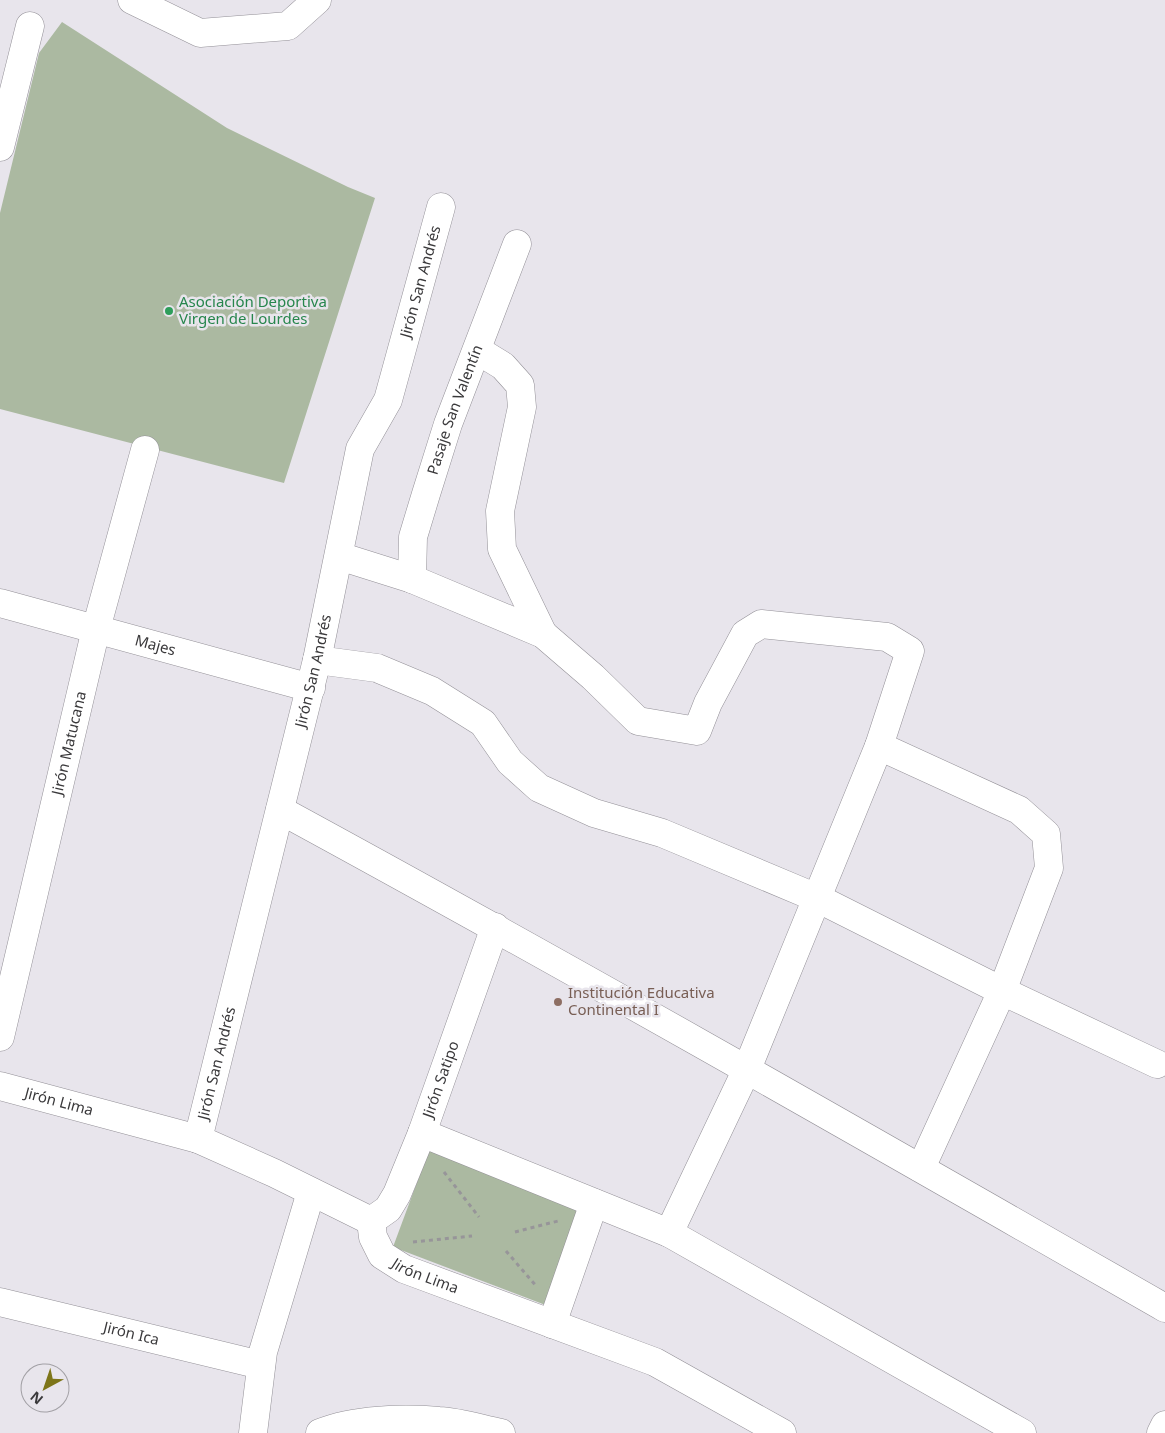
<svg xmlns="http://www.w3.org/2000/svg" width="1165" height="1433" viewBox="0 0 1165 1433" font-family="'Noto Sans',sans-serif">
  <rect width="100%" height="100%" fill="#e8e5ec"/>
  <!-- green -->
  <path fill="#abb9a1" d="M62,22l165,106 121,59 27,11 -91,285 -284,-74v-196l39,-160z
    M429,1150l163,62 -36,97 -163,-62z"/>
  <g fill="none" stroke-linecap="round" stroke-linejoin="round">
    <!-- minor casing -->
    <g stroke="#939097" stroke-width="29">
      <g id="minor">
        <path d="M132,0l68,33 88,-7 29,-26"/>
        <path d="M0,147l30,-121"/>
        <path d="M477,350l26,16 17,19 2,22 -22,104 2,38 41,85"/>
        <path d="M339,556l73,23 131,55 50,43 45,44 59,10 11,-28 37,-69 16,-10 126,13 23,14 -31,95 -132,323 -78,164"/>
        <path id="s1" d="M412,579l1,-42 13,-43 22,-70 69,-180"/>
        <path id="s2" d="M0,603l311,85"/>
        <path d="M317,660l60,8 55,23 51,32 27,39 29,26 55,25 68,20 155,65 185,93 155,73"/>
        <path d="M879,746l140,64 27,24 3,34 -47,123 -81,177"/>
        <path d="M280,810c298,162 591,330 885,498"/>
        <path id="s3" d="M0,1037l96,-408 49,-179"/>
        <path id="s4" d="M0,1086l198,53 76,34 97,48 2,16 9,18 22,14 251,93 127,71"/>
        <path d="M422,1133l247,100 353,200"/>
        <path id="s5" d="M198,1139l119,-479 43,-211 28,-49 53,-193"/>
        <path id="s6" d="M371,1221l17,-12 9,-15 25,-61 73,-206"/>
        <path id="s7" d="M0,1302l261,63"/>
        <path d="M552,1324l42,-121"/>
        <path d="M253,1433l10,-81 48,-160"/>
        <path d="M320,1433c34,-14 83,-15 119,-12 21,1 42,8 62,12"/>
        <path d="M1161,1433l4,-8"/>
      </g>
    </g>
    <!-- path -->
    <path stroke="#979599" stroke-width="3" stroke-dasharray="4 4" stroke-linecap="butt" d="M444,1172l35,45
      M515,1232l43,-11
      M413,1242l59,-6
      M506,1251l31,36"/>
    <!-- minor -->
    <use href="#minor" stroke="#fff" stroke-width="28"/>
  </g>
  <!-- markers -->
  <circle fill="#2e9e5b" stroke="#e8e5ec" stroke-width="2" cx="169" cy="311" r="5"/>
  <circle fill="#8d6e63" stroke="#e8e5ec" stroke-width="2" cx="558" cy="1002" r="5"/>
  <g text-anchor="middle" stroke-width="5" stroke-linejoin="round" paint-order="stroke">
    <!-- street labels -->
    <g font-size="15" fill="#3a393b" stroke="#e8e5ec">
      <text dy="5" stroke="none"><textPath href="#s5" startOffset="888">Jirón San Andrés</textPath></text>
      <text dy="5" stroke="none"><textPath href="#s1" startOffset="176">Pasaje San Valentín</textPath></text>
      <text dy="5" stroke="none"><textPath href="#s2" startOffset="161">Majes</textPath></text>
      <text dy="5" stroke="none"><textPath href="#s5" startOffset="482">Jirón San Andrés</textPath></text>
      <text dy="5" stroke="none"><textPath href="#s3" startOffset="302">Jirón Matucana</textPath></text>
      <text dy="5" stroke="none"><textPath href="#s5" startOffset="78">Jirón San Andrés</textPath></text>
      <text dy="5" stroke="none"><textPath href="#s6" startOffset="161">Jirón Satipo</textPath></text>
      <text dy="5" stroke="none"><textPath href="#s4" startOffset="61">Jirón Lima</textPath></text>
      <text dy="5" stroke="none"><textPath href="#s4" startOffset="481">Jirón Lima</textPath></text>
      <text dy="5" stroke="none"><textPath href="#s7" startOffset="135">Jirón Ica</textPath></text>
    </g>
    <!-- leisure labels -->
    <g font-size="15" fill="#27864d" stroke="#e8e5ec" text-anchor="start">
      <text x="179" y="307">Asociación Deportiva<tspan x="179" dy="17">Virgen de Lourdes</tspan></text>
    </g>
    <!-- education labels -->
    <g font-size="15" fill="#785e54" stroke="#e8e5ec" text-anchor="start">
      <text x="568" y="998">Institución Educativa<tspan x="568" dy="17">Continental I</tspan></text>
    </g>
  </g>
  <!-- north arrow -->
  <g transform="translate(45 1388) rotate(220)"><circle r="24" fill="#e8e5ec" stroke="#a2a0a5"/>
  <path d="M0-4L9 19L0 12L-9 19Z" fill="#7d7519"/>
  <text y="-8" font-size="14" font-weight="bold" text-anchor="middle" fill="#3a393b">N</text>
  </g>
</svg>
